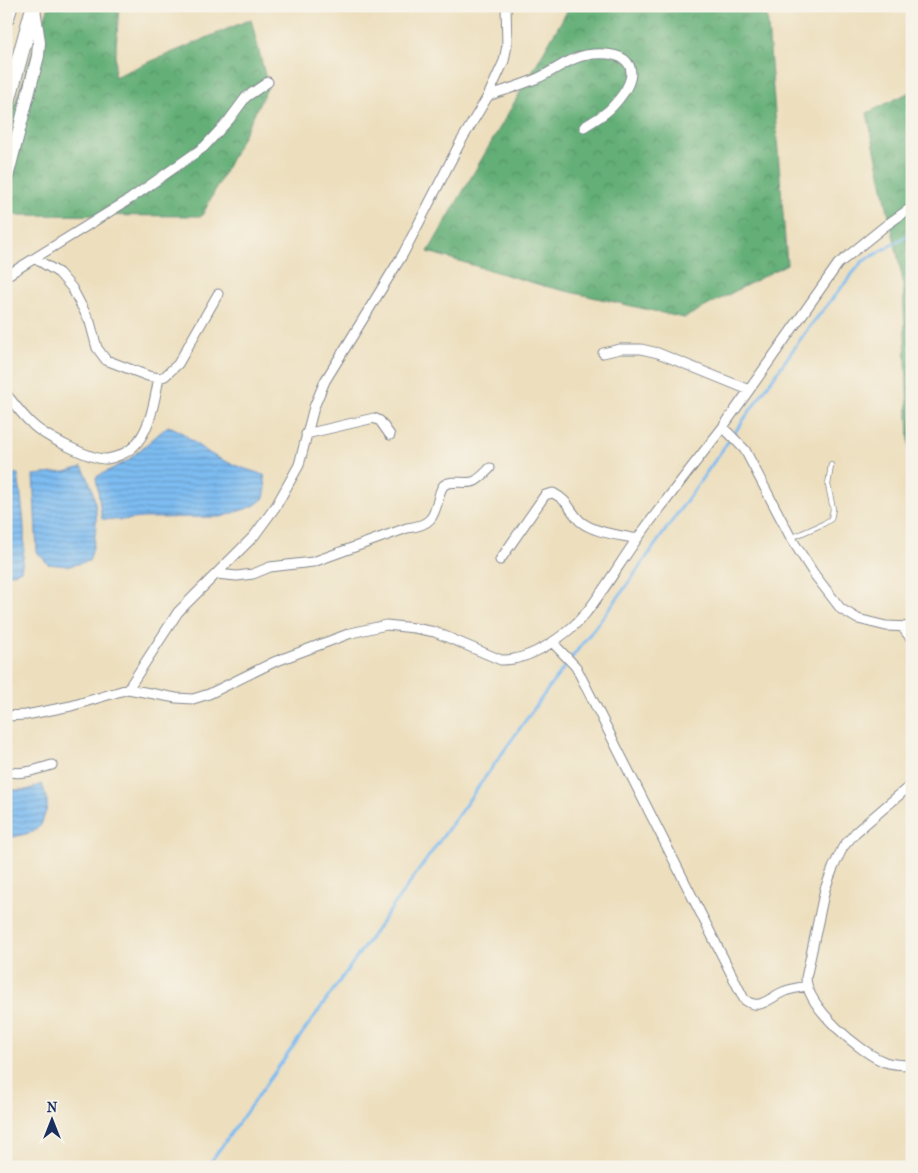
<svg xmlns="http://www.w3.org/2000/svg" width="918" height="1173" viewBox="0 0 918 1173" font-family="'IM FELL French Canon',serif">
  <defs>
    <pattern id="forest-crowns" width="20" height="18" patternUnits="userSpaceOnUse" patternTransform="scale(1.25)"><rect width="20" height="18" fill="#64af77"/><path d="M2 6a3 3 0 1 1 6 0M12 15a3 3 0 1 1 6 0" fill="none" stroke="#528f65"/></pattern>
    <pattern id="water-rules" width="6" height="5" patternUnits="userSpaceOnUse" patternTransform="scale(1.25)"><rect width="6" height="5" fill="#7dbcf1"/><path d="M0 2.5h6" fill="none" stroke="#6699c6"/></pattern>
  </defs>
  <rect width="100%" height="100%" fill="#f7f3e8"/>
  <filter id="ink" filterUnits="userSpaceOnUse"><feTurbulence type="fractalNoise" baseFrequency=".02" numOctaves="2"/><feDisplacementMap in="SourceGraphic" scale="10" xChannelSelector="R" yChannelSelector="G"/><feConvolveMatrix kernelMatrix="1 2 1 2 8 2 1 2 1" color-interpolation-filters="sRGB"/></filter>
  <filter id="wash" filterUnits="userSpaceOnUse"><feTurbulence type="fractalNoise" baseFrequency=".0096" numOctaves="4" result="noise"/><feDisplacementMap in="SourceGraphic" scale="20" xChannelSelector="R" yChannelSelector="G"/><feGaussianBlur stdDeviation="1.12" result="paint"/><feColorMatrix in="noise" values="0 0 0 0 0 0 0 0 0 0 0 0 0 0 0 0 0 1.4 0 .05"/><feComposite in="paint" operator="in"/></filter>
  <g filter="url(#wash)">
    <rect width="100%" height="100%" fill="#eddfbe"/>
    <!-- forest -->
    <path fill="url(#forest-crowns)" stroke="#406f6a" d="M49,6h70l-5,71 137,-58 17,68 -66,129 -196,-1v-86z
      M570,6h200l-3,7 20,251 -103,54 -140,-32 -116,-34z
      M912,91v432l-9,-242 -36,-168z"/>
    <!-- water -->
    <path fill="url(#water-rules)" stroke="#4c76a8" d="M168,426c14,4 23,15 35,23 18,13 40,19 61,26l2,13 -2,10 -10,8 -33,11 -79,1 -22,2 -18,-1 -6,-42 31,-16z
      M82,467c18,28 17,64 7,94l-20,5 -21,-2 -11,-12 -4,-77 32,-3z
      M6,473l12,1c4,33 10,63 3,96l-15,6z
      M42,784l5,15v9l-6,17 -8,7 -27,7v-49h21z"/>
    <g fill="none" stroke-linecap="round" stroke-linejoin="round">
      <!-- stream -->
      <path stroke="#7dbcf1" stroke-width="3" d="M207,1167l346,-485 66,-86 188,-266 55,-68 50,-29"/>
    </g>
  </g>
  <g filter="url(#ink)">
    <g fill="none" stroke-linecap="round" stroke-linejoin="round">
      <!-- lane casing -->
      <g stroke="#84878e" stroke-width="6">
        <path id="lane" d="M791,538l32,-14 8,-5 2,-10 -5,-24 3,-20"/>
      </g>
      <!-- street casing -->
      <g stroke="#84878e" stroke-width="11">
        <path id="street" d="M910,6l2,5
          M488,96c17,-6 34,-11 50,-18 16,-7 31,-20 48,-23 48,-7 59,18 26,52 -7,8 -19,14 -28,20
          M36,259l23,14 13,15 18,34 7,26 9,12 42,16 11,2 6,-2 13,-12 40,-70
          M6,276l124,-77 74,-52 25,-27 17,-23 22,-15
          M603,353l17,-4h21l17,4 91,37
          M7,395c8,10 16,21 25,29 12,12 59,36 75,35 8,-1 19,-6 25,-11 19,-17 22,-47 27,-70
          M723,427l115,-163 47,-38 27,-19
          M306,434l68,-16 6,3 10,14
          M500,560l45,-65 8,-2c16,8 16,17 27,28 14,12 40,14 57,18
          M216,574l21,2 16,-2 17,-7 43,-5 94,-34c24,-3 27,-10 32,-32 1,-4 2,-8 5,-11 8,-6 23,0 31,-4 6,-3 11,-9 15,-13
          M903,628l9,12
          M553,643l23,24 168,332c15,13 25,-1 39,-7 7,-3 15,-4 23,-6
          M128,689l50,-77 76,-76 22,-30 23,-41 15,-58 11,-26 78,-127 57,-111 28,-47 16,-35 3,-16 -1,-39
          M6,716l20,-1 45,-9 57,-17 48,9 17,1 16,-5 65,-32 77,-29 35,-8 28,3 21,4 66,28c29,1 65,-24 84,-46 19,-23 34,-50 52,-75 28,-38 57,-75 86,-112l22,23 46,88 23,36 27,35 17,10 28,7 26,1
          M6,771c15,5 32,-2 46,-6
          M912,784l-56,48 -13,15 -10,21 -8,21 -19,89c1,29 53,74 79,84 9,3 17,3 27,3"/>
      </g>
      <!-- secondary casing -->
      <g stroke="#84878e" stroke-width="14">
        <path id="secondary" d="M6,181l32,-125 1,-14 -5,-34"/>
      </g>
      <!-- highway casing -->
      <g stroke="#84878e" stroke-width="17">
        <path id="highway" d="M6,19l4,-13
          M6,107l28,-101"/>
      </g>
      <!-- lane -->
      <use href="#lane" stroke="#fff" stroke-width="4.5"/>
      <!-- street -->
      <use href="#street" stroke="#fff" stroke-width="9"/>
      <!-- secondary -->
      <use href="#secondary" stroke="#fff" stroke-width="12"/>
      <!-- highway -->
      <use href="#highway" stroke="#fff" stroke-width="15"/>
    </g>
  </g>
  <!-- margin -->
  <rect width="918" height="1173" fill="none" stroke="#f7f3e8" stroke-width="25"/>
  <!-- north arrow -->
  <g transform="translate(52 1120)" stroke="#f7f3e8" stroke-width="4" paint-order="stroke">
  <path d="M0-4L9 19L0 12L-9 19Z" fill="#1b2f5e"/>
  <text y="-8" font-size="14" font-weight="bold" text-anchor="middle" fill="#1b2f5e">N</text>
  </g>
</svg>
